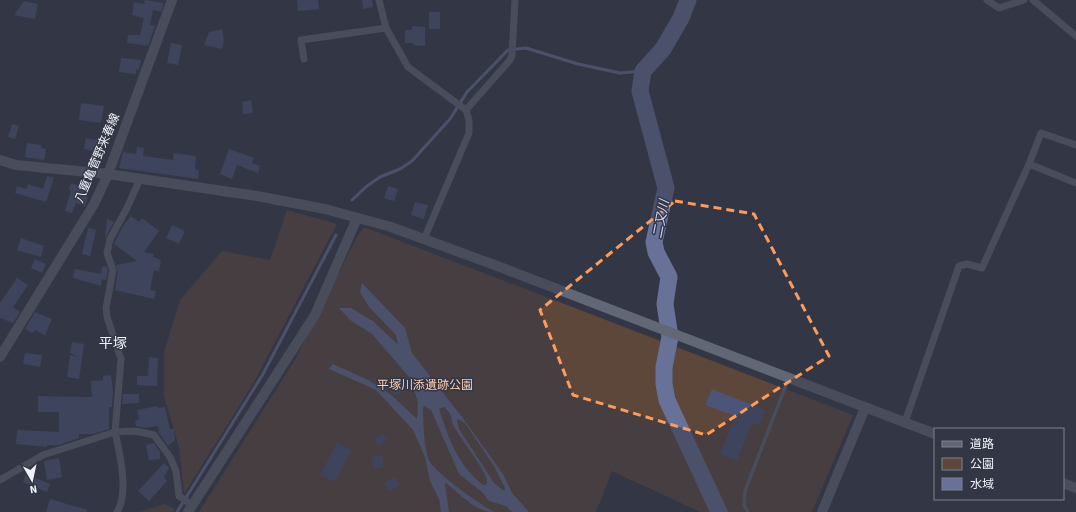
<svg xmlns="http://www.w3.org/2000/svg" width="1076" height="512" viewBox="0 0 1076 512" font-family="'Source Sans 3','Noto Sans JP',sans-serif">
  <rect width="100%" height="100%" fill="#333745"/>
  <!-- green -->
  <path fill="#5d473a" d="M287,210l50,14 -84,160 -69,110 -5,-47 -15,-51v-44l16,-52 42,-49 48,9z
    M364,227l489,188 -41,97h-112l-88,-41 -16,41h-397l97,-154 61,-121z
    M165,504l10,5 -2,3h-33z"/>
  <!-- water -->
  <path fill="#687197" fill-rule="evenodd" d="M362,283l43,45 7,25 50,64 41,57 9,19 17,19h-17l-6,-6 -17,-5 -7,-9 -23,-18 -28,-64 -6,-4 -2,1c0,13 1,45 7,55 8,13 51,43 64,50 -19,0 -34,-18 -48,-29l-1,1 4,28h-8l-2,-13 -9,-18 -5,-24 -12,-27 -37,-40 -47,-21 4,-5 35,16 22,14 27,25 1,-17 -8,-24 -38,-44 -22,-14 -11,-12h12l22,13 24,23 1,-2 -3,-8 -26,-27 -9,-15zM444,407c11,10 5,11 11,21 6,12 34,45 32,56l-4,1c-26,-21 -34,-46 -44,-76zM458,419l7,4 29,43 11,22 -1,3 -10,-8 -35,-54 -2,-7z"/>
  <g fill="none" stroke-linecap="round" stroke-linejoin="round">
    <!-- stream -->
    <path stroke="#687197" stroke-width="3" d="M352,200l15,-14 13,-9 20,-8 12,-8 38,-42 17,-27 41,-42 18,-2 52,16 42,9 23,-2
      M177,512l86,-138 73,-139"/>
    <!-- river -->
    <path stroke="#687197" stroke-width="17" d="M688,0l-7,18 -18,31 -20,22 -3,20 26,97 -12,54 2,10 13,25 -4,27 5,33 -6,30v17l3,16 52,112"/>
  </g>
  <!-- building -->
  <path fill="#4c5478" d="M145,0l19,3 -3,9 -8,-2 -3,15 5,1 -7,20 -21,-3 1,-8h12l4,-17 -12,-3 2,-13 10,2z
    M297,0h21l1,9 -21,2z
    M362,0h10l1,7 -10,2z
    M24,1l14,3 -3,15 -21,-4z
    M429,12h11v17h-11z
    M412,26l13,1v19l-12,-1v-2h-8v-13h7z
    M222,29l2,12 -2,8 -18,-4 5,-13z
    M171,43l11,2 -4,20 -11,-2z
    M121,58l20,2 -2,10 -3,-1v5l-17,-2z
    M251,100l2,13 -10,1 -1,-12z
    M81,103l23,3 -3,17 -22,-3z
    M12,124l7,2 -4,13 -7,-2z
    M86,138l16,3 -2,11 -16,-3z
    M27,143l15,2 -1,3 5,1 -2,11 -19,-3z
    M137,147l7,1 -1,8 30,4 1,-7 22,3 -1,14h4l-1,9 -79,-11 4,-16 13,2z
    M229,149l25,9 -2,5 8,3 -2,7 -21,-8 -5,14 -12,-5z
    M47,176l7,2 -8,24 -31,-9 2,-7 9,3 2,-5 15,5z
    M71,183l16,6 -2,7 3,1 -3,9 -9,-3 -4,10 -7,-2 6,-20 -2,-2z
    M388,186l10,3 -4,12 -10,-3z
    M415,202l13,3 -4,14 -13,-4z
    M131,216l8,6 3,-4 17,13 -15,21 10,2 -1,3 8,3 -2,11 -5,-1 -4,20 6,1 -2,8 -39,-9 3,-19 -2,-6 21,-4 -23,-17 9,-18z
    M107,219l7,3 -9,16z
    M172,225l13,6 -6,13 -13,-6z
    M88,228l8,2 -6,26 -8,-2z
    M21,238l23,8 -3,11 -24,-7z
    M35,259l11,5 -4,9 -11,-5z
    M106,266l2,4 -2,10 -4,-1 -1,7 -28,-8 2,-9 26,5 1,-7z
    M17,278l11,7 -15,22 7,5 -7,11 -13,-5v-15z
    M35,312l17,7 -7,16 -10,-5 -2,3 -8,-4z
    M72,342l12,2 -5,35 -12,-2 3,-22 8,2 -8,-4z
    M25,353l17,2 -2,12 -17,-3z
    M149,357l9,1 -1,28 -20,-1v-9h11z
    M111,375l2,16 -1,16h-3v22l-16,5h-14v4l-20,7h-12v2l-31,-3 1,-14 42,2v-20h-21v-16l54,1 -1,-16 12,-1v-4z
    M402,386l1,7 -10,2 -1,-8z
    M712,389l53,21 -6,16 -7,-3 -15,38 -17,-7 15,-38 -30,-11z
    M123,394h16v9l-17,1z
    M158,406v2l7,-1 5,22h4l1,11 -7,6 -9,-13 -1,-7 -13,2 -9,-2 -1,-6h4l-2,-10z
    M382,433l5,7 -9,6 -4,-7z
    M337,442l14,8 -16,32 -15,-7z
    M154,443l6,9v7l-11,1 -3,-15z
    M382,455l2,12 -10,2 -3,-12z
    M59,458l3,19 -15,3 -3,-19z
    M164,463l5,5 -5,9 3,4 -18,20 -11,-10z
    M26,474l24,10 -3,8 -24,-10z
    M395,477l5,8 -11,7 -5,-9z
    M50,499l37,11v2h-41z"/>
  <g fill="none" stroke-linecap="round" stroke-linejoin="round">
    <!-- lane -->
    <path stroke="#626776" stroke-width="3.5" d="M748,512l-4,-7 1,-14 43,-111"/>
    <!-- street -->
    <path stroke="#626776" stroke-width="7" d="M379,0l7,28 22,39 58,43 3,10v13l-45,106
      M987,0l12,8 25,-8
      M1033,0l43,36
      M304,59l-3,-19 85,-12
      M466,110l44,-50 2,-5 3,-55
      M1029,164l47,19
      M905,422l54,-156 8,-2 15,4 47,-104 12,-31 35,12
      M0,480l43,-25 72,-23 6,-73 -14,-42 -1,-9 7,-38 -6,-17 3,-14 17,-31 13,-29
      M117,512c12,-19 3,-58 -2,-80l20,-1 19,4 16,22 6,14 3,25 13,9"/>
    <!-- secondary -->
    <path stroke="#626776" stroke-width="10" d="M0,160l16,5 92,9 149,22 68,13 66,18 109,40 435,167
      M0,357l94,-153 14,-30 64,-174
      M1063,483l13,5
      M188,512l127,-197 42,-97
      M822,512l43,-104"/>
  </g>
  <!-- marked area -->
  <path d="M0 0H1076V512H0ZM675,201l79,13 75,142 -123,79 -133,-40 -33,-85z" fill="#333745" fill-opacity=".55" fill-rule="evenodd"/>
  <path fill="none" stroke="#ff9b5a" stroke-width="3" stroke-dasharray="8 5" stroke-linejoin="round" d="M675,201l79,13 75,142 -123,79 -133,-40 -33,-85z"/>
  <g text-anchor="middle" stroke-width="3" stroke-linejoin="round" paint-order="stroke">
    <!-- street labels -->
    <g font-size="12" fill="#f1f3fc" stroke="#333745">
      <text transform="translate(97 158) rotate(-67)" y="4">八重亀菅野来春線</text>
    </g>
    <!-- park labels -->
    <g font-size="12" fill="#fecbac" stroke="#333745">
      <text x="425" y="389">平塚川添遺跡公園</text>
    </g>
    <!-- water labels -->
    <g font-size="13" font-style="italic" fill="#ced8fe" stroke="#333745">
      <text transform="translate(660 219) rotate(-79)" y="5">二又川</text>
    </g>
    <!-- quarter labels -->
    <g font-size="14" fill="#f1f3fc" stroke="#333745">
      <text x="113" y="348">平塚</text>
    </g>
  </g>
  <!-- legend -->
  <rect x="934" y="428" width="130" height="72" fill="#333745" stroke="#7f828e"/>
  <rect x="942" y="441" width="20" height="6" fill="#626776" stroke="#7f828e"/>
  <text x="970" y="448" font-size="12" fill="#f1f3fc">道路</text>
  <rect x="942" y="458" width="20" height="12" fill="#5d473a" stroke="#7f828e"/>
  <text x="970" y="468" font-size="12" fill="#f1f3fc">公園</text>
  <rect x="942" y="478" width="20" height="12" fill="#687197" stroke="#7f828e"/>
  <text x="970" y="488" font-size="12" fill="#f1f3fc">水域</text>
  <!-- north arrow -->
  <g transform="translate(32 480) rotate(171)" stroke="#333745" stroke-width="3" paint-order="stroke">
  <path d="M0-3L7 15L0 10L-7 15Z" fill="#f1f3fc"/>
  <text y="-6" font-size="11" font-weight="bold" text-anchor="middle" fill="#f1f3fc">N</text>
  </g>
</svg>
